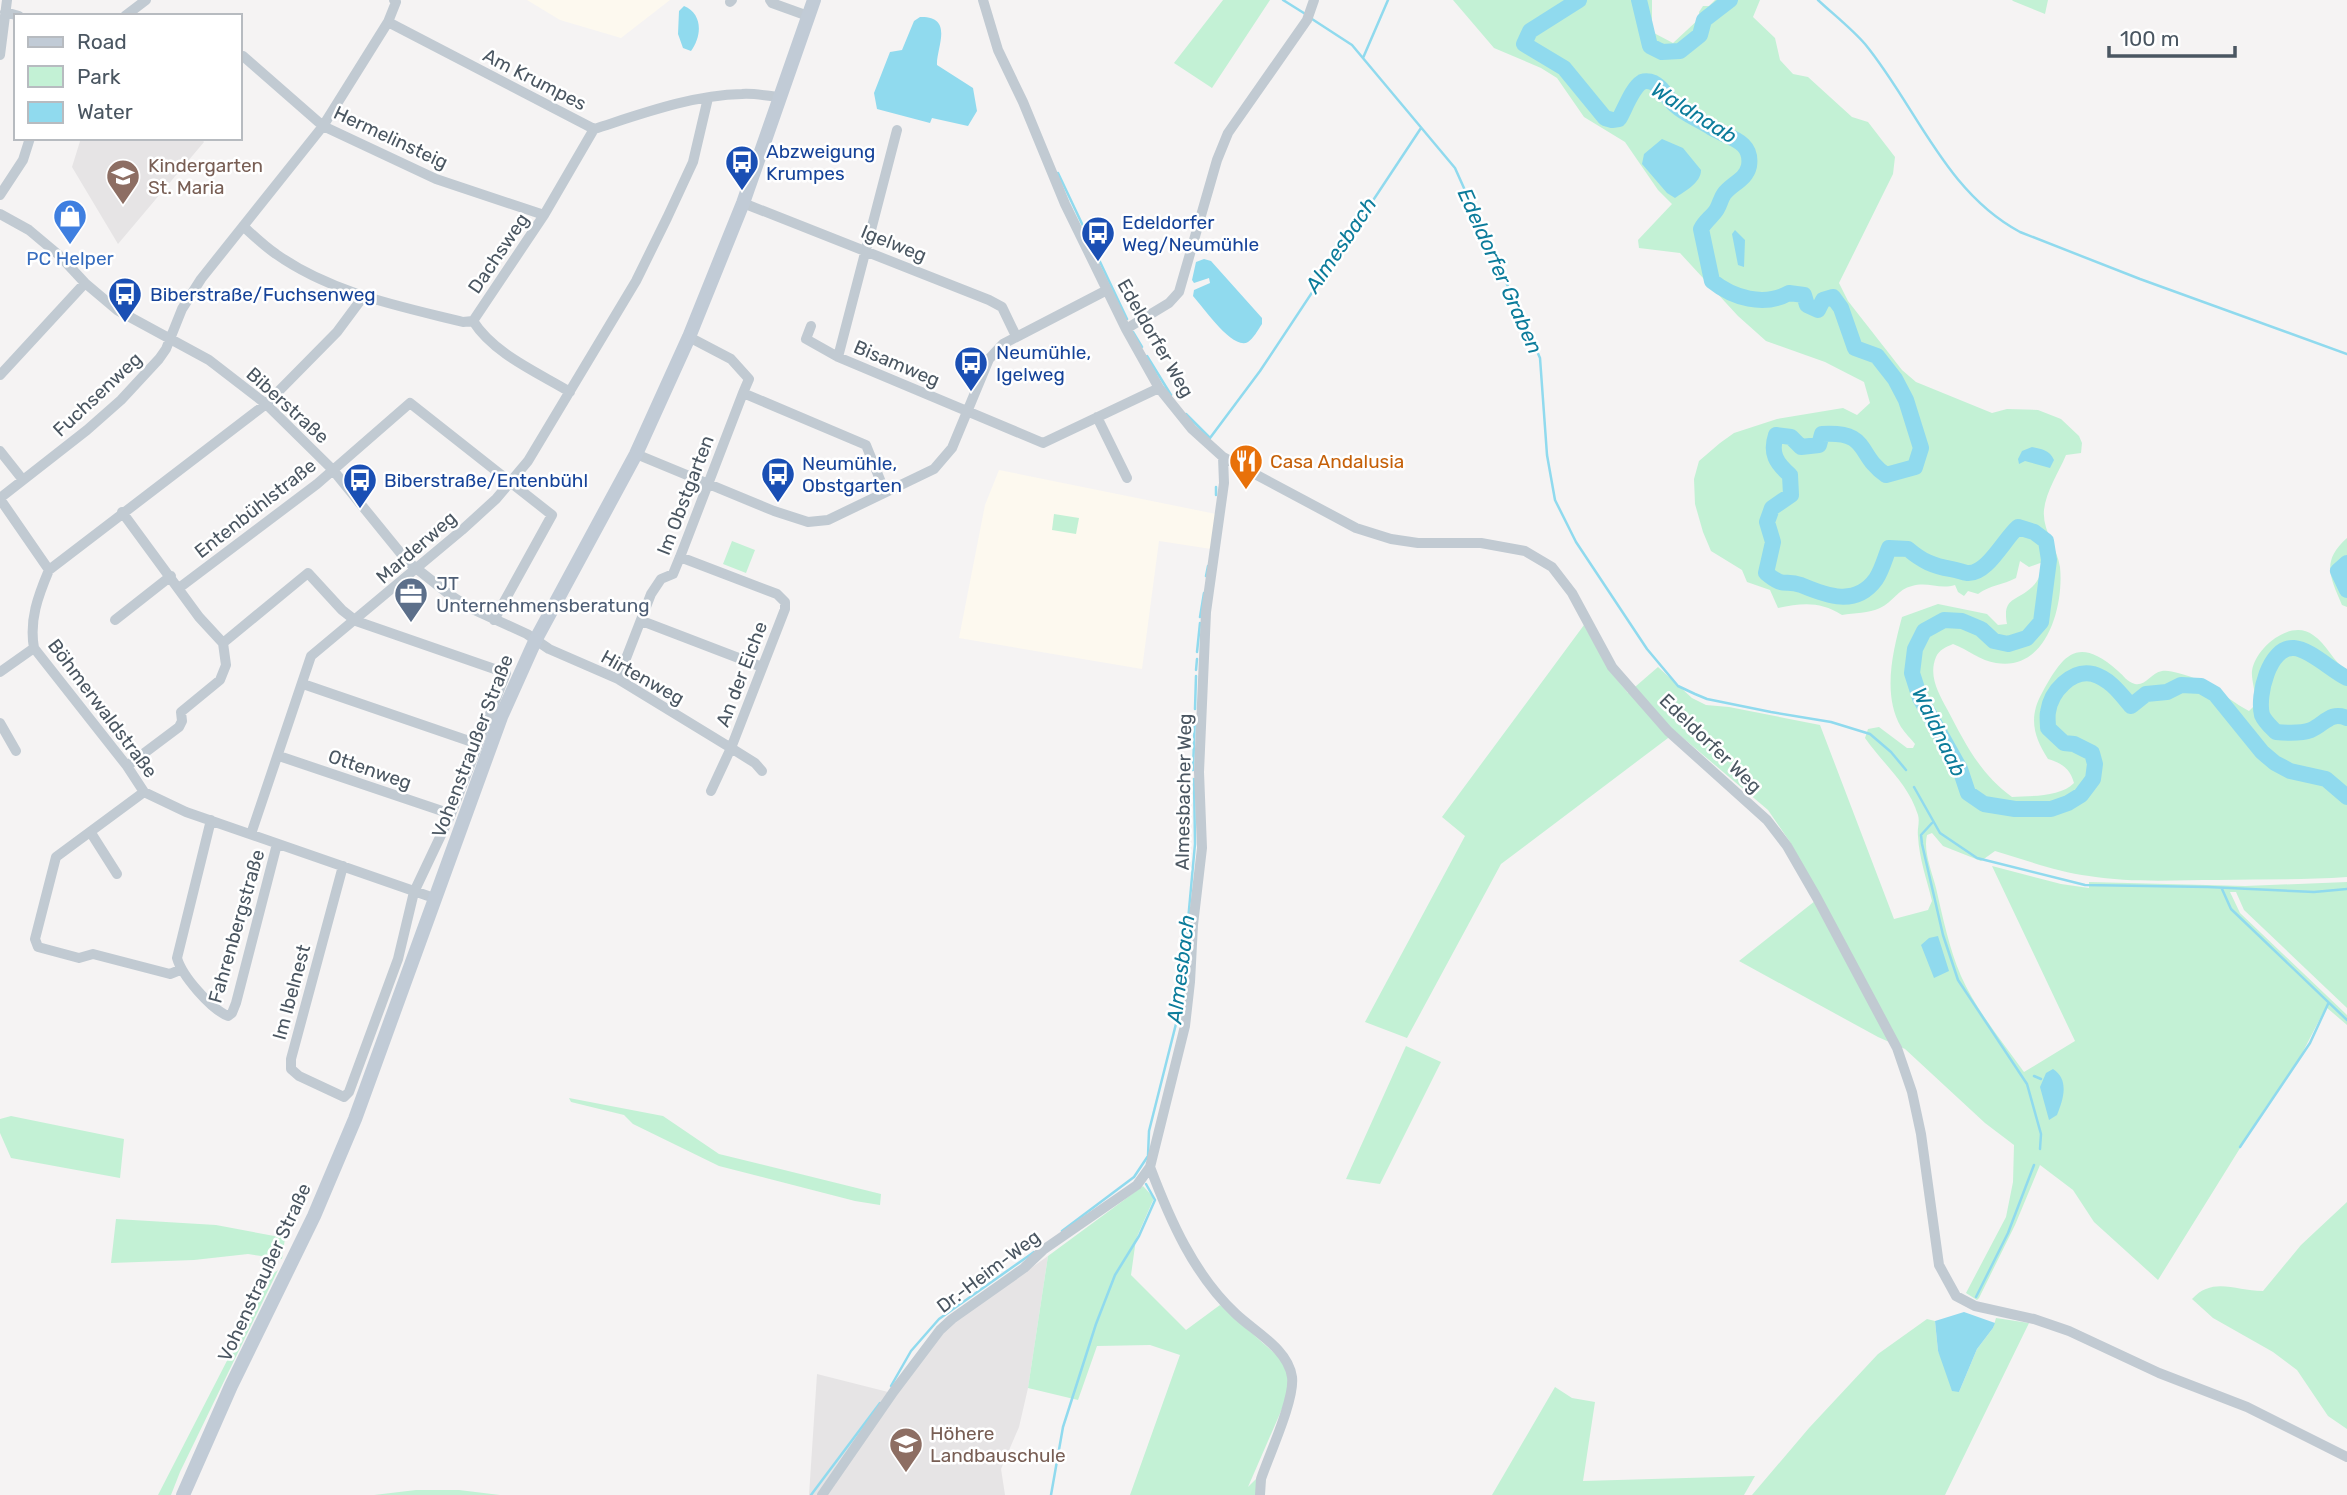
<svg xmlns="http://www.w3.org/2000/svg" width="2347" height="1495" viewBox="0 0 2347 1495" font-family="Rubik,sans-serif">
  <rect width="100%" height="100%" fill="#f5f3f3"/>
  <!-- commercial -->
  <path fill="#fdf9ef" d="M527,0h143l-49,38 -61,-18z
    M999,470l217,44 -5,35 -52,-8 -17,128 -183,-31 26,-133z"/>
  <!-- education -->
  <path fill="#e6e4e5" d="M81,138h120l3,4 -86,102 -46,-77z
    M1048,1256l-20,132 -9,39 -18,42 4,26h-196l8,-121 79,20 50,-66z"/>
  <!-- green -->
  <path fill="#c3f1d5" d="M1223,0h47l-58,88 -38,-25z
    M1453,0h199v32l21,11 27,-25 -1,-6 4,-6h6l6,-6h45l-7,17 22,21 5,22 13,14 15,3 44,40 16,5 27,35 -2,17 -54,109 9,18 54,69 14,12 76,31 15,-4 31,1 23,9 18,17 3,7 -1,10 -15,2c-7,17 -20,36 -22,55 -2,20 13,37 16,57 4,38 -13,105 -64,96 -15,-2 -29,-14 -43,-19 -7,3 -14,6 -17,13 -8,19 3,37 11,52 18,34 33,65 65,88 18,-1 49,0 62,-14 -4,-15 -13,-20 -26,-24 -14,-22 -20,-41 -6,-66 21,-38 35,-58 76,-22 6,5 9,11 17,13 11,2 16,-11 27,-13 5,-1 11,1 16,2 35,9 42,22 71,38l7,-7c0,-9 -5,-26 -4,-33 3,-23 39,-53 61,-36 14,9 20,27 34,36v206c-43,3 -86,2 -129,3 -43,0 -87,3 -129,-4 -32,-4 -63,-16 -94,-25l-14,10 -38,-15 -11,-13 -5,2c-4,16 5,37 9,53 7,30 13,60 25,88 15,34 41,65 63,96l51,-31 -83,-175 69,18 28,4v-6l156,4 102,-4v126l-103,-98 -8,-18h-6l10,21 107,102v10l-21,-18 -30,58 -31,43 -107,172 -64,-58 -21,-32 -33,-25 -25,60 -36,73 -2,2 -11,-7 40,-76 7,-35 1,-37 -29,-22 -80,-74 -27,-12 -139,-76 81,-64 -30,-55 -22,-32 -92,-78 -175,132 -94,174 -42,-16 100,-186 -23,-19 142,-192 25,45 19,23 30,-26 34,31 14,7 23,2 91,18 74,194 34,-9 4,-9c-5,-21 -13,-43 -14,-65 -1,-7 2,-14 0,-21 -10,-32 -35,-51 -53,-77l3,-9 11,-2 28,21h6l2,-4c-4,-5 -10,-11 -14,-17 -19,-33 -8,-76 1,-110l36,-13 49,10 11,11 9,-1c-5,-27 9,-22 25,-37 7,-6 10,-16 11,-25l-14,5 -9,-6 -4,17c-13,7 -26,7 -38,16l-10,-3 -4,5 -6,-4 -3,-7c-16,5 -27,-4 -43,1 -14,3 -19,16 -32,22 -11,5 -26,5 -38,7 -22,-14 -40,-12 -64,-7l-8,-18 -23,-8 -5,-12 -31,-19 -8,-19 -8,-28 -1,-25 5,-18 21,-18 14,-10 43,-14 66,-11 14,7 13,-12 -6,-21 -39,-20 -59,-21 -28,-25 -58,-63 -41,-5 -1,-8 34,-36 -14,-14 -33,-48 -41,-25 -27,-39 -16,-10 -47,-20z
    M2012,0h36l-3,14 -32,-13z
    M1054,514l25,4 -3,16 -24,-4z
    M2347,538v69l-5,-2c-12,-28 -21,-44 5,-67z
    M732,541l23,9 -9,23 -23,-9z
    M1406,1046l35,16 -61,122 -34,-5z
    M569,1098l94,18 56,38 162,40 -1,11 -25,-4 -136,-35 -86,-42 -9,-9 -53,-13z
    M11,1116l113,23 -4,39 -109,-20 -11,-25v-14z
    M1143,1186l11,12 -18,41 -5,36 55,55 34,-25 60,53 9,18 -1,19 -40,92 20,-20 -5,28h-133l50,-140 -30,-10 -53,1 -19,54 -50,-12 20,-132z
    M2347,1202v227l-19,-13 -31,-46 -24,-18 -60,-34 -21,-19c21,-23 44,-8 71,-8l38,-46z
    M116,1219l100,6 69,13 -3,21 -34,-5 -54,6 -83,3z
    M278,1270l-98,202 -9,23h-13l113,-220z
    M1996,1318l33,5 -84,172h-193l57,-67 69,-74 49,-35 8,2 3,30 21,41 18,-43 16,-21z
    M1555,1387l17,11 23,4 -12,79 172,-5 -11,19h-252z
    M416,1490h43l41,5h-126z"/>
  <!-- water -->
  <path fill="#90daee" d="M684,6c19,8 18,30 7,45l-8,-3 -5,-14 1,-23z
    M920,17c35,-1 16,31 17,48l36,23 4,23 -9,15 -36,-8 -2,5 -53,-14 -3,-16 16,-41 12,-2 12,-29z
    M1662,139l21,9 18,22c0,13 -16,21 -26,28l-8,-5 -25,-29 2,-10z
    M1735,230l10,10 -1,27 -6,-2 -6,-31z
    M1204,259l7,2 51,57v6c-4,6 -9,15 -14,18 -15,9 -45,-35 -55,-46l1,-6 16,-7 -1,-5 -15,5 -2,-3 4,-18z
    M2032,447c9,2 18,3 22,13l-4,8 -25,-7 -6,3 -1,-5 4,-8z
    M1938,936l11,35 -15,7 -13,-33 8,-7z
    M2053,1069c17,11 10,31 4,46l-8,5 -9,-33 6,-14z
    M1964,1312l31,11 -2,5 -16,21 -18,43 -7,-1 -14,-40 -3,-30z"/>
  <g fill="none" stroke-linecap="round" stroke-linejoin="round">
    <!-- stream -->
    <path stroke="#90daee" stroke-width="2.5" d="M1283,0l24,15
      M1818,0c15,14 33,28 47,44 51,62 80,148 155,188l120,47 207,75
      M1312,19l40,26 103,123 85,190 7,97 8,45 21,42 71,107 31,37 17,8 12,5 64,13 60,10 39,12 21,18 15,18
      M1363,58l25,-58
      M1058,173l69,146
      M1133,332l9,15
      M1147,356l24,39
      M1186,414l24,24 50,-67 161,-243
      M1216,487v8
      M1206,576l2,-10
      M1200,617l4,-24
      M1197,652l3,-29
      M1196,670l1,-11
      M1195,709l1,-33
      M1193,770l2,-54
      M1914,787l26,46 37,25 108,27 123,2 106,5 33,-3
      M1932,823l-11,12 1,9 21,91 15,45 69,104 14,50 -1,15
      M2222,889l9,20 116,111
      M2034,1076l7,3
      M2240,1147l70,-104 18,-39
      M1062,1231l72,-54 14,-21 1,-25 31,-123 15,-164 -1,-65
      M1976,1297l32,-64 26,-68
      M891,1386l20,-35 28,-32 95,-67
      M811,1495l69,-92
      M1051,1495l12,-68 33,-103 19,-49 24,-39 16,-36 -9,-16"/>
    <!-- river -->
    <path stroke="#90daee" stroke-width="16" d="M1579,0l-49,31 -6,13 40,24 41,50 7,2 7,-1c6,-10 13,-31 23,-37 5,-2 11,0 15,3 8,5 11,15 18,20 11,10 25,15 37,23 16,10 41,12 37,38 -3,14 -18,18 -25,28 -3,4 -4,10 -7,15 -4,7 -12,12 -16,20l11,52c21,17 52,26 77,12l15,2 3,10 11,5 5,-10 10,-3 8,11 14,40 22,8 18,23 11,21 15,48 -6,19 -29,8c-30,-20 -15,-44 -64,-41l-3,11 -18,2 -10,-10 -15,-2c-6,18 0,28 14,40l1,20 -19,13 -5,14 6,20 -7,31c19,16 18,6 35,12 26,11 55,22 75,-6 6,-9 9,-21 13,-31l19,1c14,12 25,17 43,20 6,1 11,3 16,4 20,2 37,-34 51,-46l16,5 12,9 3,19 -8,62 -14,16 -19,6 -14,-3 -13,-12 -19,-8 -18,-1 -20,11 -9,18 -3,24 8,25 40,71 8,24 16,11 31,5h36l17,-6 13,-8 12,-16 2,-15 -3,-11 -18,-9 -10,-1 -16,-15c0,-5 -1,-11 0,-16 3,-21 24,-43 45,-38 17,5 27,19 38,32l15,-12 21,-2 14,-7 20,1 14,8 47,58 13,11 15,8 36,8 21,18
      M1639,0l11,46 12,6 18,-1 20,-16 4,-15 26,-20
      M2347,563l-9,8 9,19
      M2347,678c-15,-7 -37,-29 -53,-30 -25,-2 -37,48 -32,67 3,7 9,12 14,17 11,1 24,2 35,-2 14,-6 19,-19 36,-12"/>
    <!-- minor -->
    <path stroke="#c1cad2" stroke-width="10" d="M770,0l2,3 36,13
      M983,0l15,50 25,52 42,102 61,125 33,59 33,41 31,28 133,71 35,11 27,4h63l44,8 27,16 20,26 40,74 56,64 99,89 20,26 30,52 80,150 15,44 9,42 18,131 17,31 19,10 59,13 35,12 90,42 88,34 100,50
      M730,2l2,-2
      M5,12l14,4
      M125,16l21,-16
      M388,22l206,107c47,-15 98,-34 148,-35 12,-1 25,2 38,3
      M0,55l7,-55
      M243,56l80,70 113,53 108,36
      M0,195l23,-35 7,-22
      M743,203l246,97 13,7 14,29
      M0,214l29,16 31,26 25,27 32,27 92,50 57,44 67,66 74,91 43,34 20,13 57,26 22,15 69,30 113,69 24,15 7,8
      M243,226c11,10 21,20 33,28 55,39 123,52 187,68l10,-1 71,-106 50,-86
      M363,297l-26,35 -71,72 -217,166c-11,26 -20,50 -15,78l93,118 17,26 42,20 248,86
      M473,321c21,33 64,51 97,71
      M811,326l-5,13 32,18 205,86 116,-55
      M1126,329l43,-26 10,-11 38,-132 11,-27 79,-113 7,-20
      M689,337l42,22 18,20 -6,14
      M838,357l59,-227
      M0,375l85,-92
      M1097,417l30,61
      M0,451l23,29
      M636,454l138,57 34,11 20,-2 106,-51 18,-21 37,-89 14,-15 104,-54
      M0,498l87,-68 34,-30 38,-41 7,-10 16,-40 19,-30 122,-153 65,-104 8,-20 -2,-2
      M0,499l49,71
      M122,512l77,105 24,26 3,22 -6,15 -39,32 1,9 -3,6 -52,39
      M680,557l97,37 8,8v7l-54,139 -20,43
      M179,588l138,-104 93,-81 142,112 -58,105
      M115,620l56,-44
      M642,621l120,46
      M223,643l85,-70 34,37 14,11 150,52 -55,141 -37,78 -16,67 -49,133 -5,5 -45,-21 -8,-7v-10l52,-193
      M0,672l34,-24
      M618,679l33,-85 10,-15 12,-5 7,-17 63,-164 123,52 19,47
      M303,684l175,60
      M0,723l16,28
      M279,756l172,58
      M144,792l-88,65 -21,82 3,8 41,11 14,-4 77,20 10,-4
      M211,820l-34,138c5,18 34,51 51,58l4,-3 4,-10 41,-159
      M91,833l26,41
      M251,834l60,-178 151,-126 34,-31 32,-38 108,-180 31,-63 26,-56 15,-64
      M1150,1167c20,53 44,108 86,147 19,18 52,35 56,63 3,22 -23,78 -31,102l-1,16
      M822,1495l72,-104 46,-61 12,-11 72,-51 19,-18 94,-65 13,-18 35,-141 5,-44 3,-57 9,-77 -3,-76 7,-160 18,-129 -1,-26"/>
    <!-- secondary -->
    <path stroke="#c1cbd6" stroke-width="14" d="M183,1495l48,-109 83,-170 41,-97 146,-402 35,-78 100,-185 53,-117 54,-134 71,-203"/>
  </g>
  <!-- icons -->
  <defs>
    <g id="bus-pin" transform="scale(1.75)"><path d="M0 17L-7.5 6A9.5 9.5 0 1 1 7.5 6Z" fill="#1a4fb4" stroke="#fff"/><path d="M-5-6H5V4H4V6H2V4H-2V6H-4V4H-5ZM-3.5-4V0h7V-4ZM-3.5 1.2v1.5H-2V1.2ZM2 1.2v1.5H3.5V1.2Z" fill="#fff"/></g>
    <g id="school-pin" transform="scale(1.75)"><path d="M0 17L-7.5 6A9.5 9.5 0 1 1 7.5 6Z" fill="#8d6e63" stroke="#fff"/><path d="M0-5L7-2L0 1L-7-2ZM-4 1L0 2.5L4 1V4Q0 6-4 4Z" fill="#fff"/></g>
    <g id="shop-pin" transform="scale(1.75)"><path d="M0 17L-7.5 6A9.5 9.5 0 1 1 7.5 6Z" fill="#3f7fe0" stroke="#fff"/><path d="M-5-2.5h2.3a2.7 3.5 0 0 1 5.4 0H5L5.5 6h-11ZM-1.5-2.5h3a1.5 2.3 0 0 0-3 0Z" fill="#fff"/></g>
    <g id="restaurant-pin" transform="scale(1.75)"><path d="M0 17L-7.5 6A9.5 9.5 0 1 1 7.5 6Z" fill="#e8710a" stroke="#fff"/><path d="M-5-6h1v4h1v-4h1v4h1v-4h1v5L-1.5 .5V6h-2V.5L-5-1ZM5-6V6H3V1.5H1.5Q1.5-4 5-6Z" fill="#fff"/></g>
    <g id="office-pin" transform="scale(1.75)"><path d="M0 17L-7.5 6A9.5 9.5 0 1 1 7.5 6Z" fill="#5c6f8a" stroke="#fff"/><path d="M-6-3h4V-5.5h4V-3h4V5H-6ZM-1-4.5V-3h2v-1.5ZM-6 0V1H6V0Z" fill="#fff"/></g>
    <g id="university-pin" transform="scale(1.75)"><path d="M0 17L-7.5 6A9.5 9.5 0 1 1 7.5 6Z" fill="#8d6e63" stroke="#fff"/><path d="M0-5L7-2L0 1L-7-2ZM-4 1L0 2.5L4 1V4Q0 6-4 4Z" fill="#fff"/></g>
  </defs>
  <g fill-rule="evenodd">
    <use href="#bus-pin" x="742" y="162"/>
    <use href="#school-pin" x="123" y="176"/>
    <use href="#shop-pin" x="70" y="216"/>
    <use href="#bus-pin" x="1098" y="233"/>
    <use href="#bus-pin" x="125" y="294"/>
    <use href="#bus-pin" x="971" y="363"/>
    <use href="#restaurant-pin" x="1246" y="461"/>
    <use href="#bus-pin" x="778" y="474"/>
    <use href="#bus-pin" x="360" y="480"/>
    <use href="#office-pin" x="411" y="594"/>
    <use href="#university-pin" x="906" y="1444"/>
  </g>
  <g text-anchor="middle" stroke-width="5" stroke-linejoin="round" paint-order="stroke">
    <!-- street labels -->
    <g font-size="19" fill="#4a5661" stroke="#fff">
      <text transform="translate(535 79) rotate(27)" y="7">Am Krumpes</text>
      <text transform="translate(391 137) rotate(25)" y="7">Hermelinsteig</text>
      <text transform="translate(894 243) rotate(22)" y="7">Igelweg</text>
      <text transform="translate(498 253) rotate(-56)" y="7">Dachsweg</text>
      <text transform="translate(1156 338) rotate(60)" y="7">Edeldorfer Weg</text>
      <text transform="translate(897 363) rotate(23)" y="7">Bisamweg</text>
      <text transform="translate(97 394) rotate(-43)" y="7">Fuchsenweg</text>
      <text transform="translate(288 405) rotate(42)" y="7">Biberstraße</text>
      <text transform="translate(685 495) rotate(-69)" y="7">Im Obstgarten</text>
      <text transform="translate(255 508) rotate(-38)" y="7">Entenbühlstraße</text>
      <text transform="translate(416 547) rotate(-41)" y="7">Marderweg</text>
      <text transform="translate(741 674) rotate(-69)" y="7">An der Eiche</text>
      <text transform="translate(643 677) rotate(29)" y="7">Hirtenweg</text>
      <text transform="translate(103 708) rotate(53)" y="7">Böhmerwaldstraße</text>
      <text transform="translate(1711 743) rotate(44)" y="7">Edeldorfer Weg</text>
      <text transform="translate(472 746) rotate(-69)" y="7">Vohenstraußer Straße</text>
      <text transform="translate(370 769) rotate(19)" y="7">Ottenweg</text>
      <text transform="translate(1183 792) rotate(-89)" y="7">Almesbacher Weg</text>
      <text transform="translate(236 926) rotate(-74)" y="7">Fahrenbergstraße</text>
      <text transform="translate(291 992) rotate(-75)" y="7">Im Ibelnest</text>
      <text transform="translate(988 1271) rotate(-37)" y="7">Dr.-Heim-Weg</text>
      <text transform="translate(264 1272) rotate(-65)" y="7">Vohenstraußer Straße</text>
    </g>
    <!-- transit labels -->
    <g font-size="19" fill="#164399" stroke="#fff" text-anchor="start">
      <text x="766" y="158">Abzweigung<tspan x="766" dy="22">Krumpes</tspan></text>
      <text x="1122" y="229">Edeldorfer<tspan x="1122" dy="22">Weg/Neumühle</tspan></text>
      <text x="150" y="301">Biberstraße/Fuchsenweg</text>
      <text x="996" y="359">Neumühle,<tspan x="996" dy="22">Igelweg</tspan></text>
      <text x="802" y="470">Neumühle,<tspan x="802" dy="22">Obstgarten</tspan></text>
      <text x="384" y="487">Biberstraße/Entenbühl</text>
    </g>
    <!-- education labels -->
    <g font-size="19" fill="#785e54" stroke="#fff" text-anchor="start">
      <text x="148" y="172">Kindergarten<tspan x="148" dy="22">St. Maria</tspan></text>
      <text x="930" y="1440">Höhere<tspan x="930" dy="22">Landbauschule</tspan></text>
    </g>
    <!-- shop labels -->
    <g font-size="19" fill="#366cbe" stroke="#fff">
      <text x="70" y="265">PC Helper</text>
    </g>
    <!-- food labels -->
    <g font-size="19" fill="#c56008" stroke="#fff" text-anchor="start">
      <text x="1270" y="468">Casa Andalusia</text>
    </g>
    <!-- service labels -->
    <g font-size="19" fill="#4e5e75" stroke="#fff" text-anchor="start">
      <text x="436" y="590">JT<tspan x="436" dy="22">Unternehmensberatung</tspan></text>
    </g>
    <!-- water labels -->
    <g font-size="21" font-style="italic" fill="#0c7c9b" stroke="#fff">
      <text transform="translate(1694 113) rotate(32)" y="7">Waldnaab</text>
      <text transform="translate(1341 245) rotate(-56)" y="7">Almesbach</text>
      <text transform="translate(1500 271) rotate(66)" y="7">Edeldorfer Graben</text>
      <text transform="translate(1939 732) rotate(64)" y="7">Waldnaab</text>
      <text transform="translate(1181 969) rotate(-83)" y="7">Almesbach</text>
    </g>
  </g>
  <!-- legend -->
  <rect x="14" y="14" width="228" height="126" fill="#ffffff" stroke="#b7bbc0" stroke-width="2"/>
  <rect x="28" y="37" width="35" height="10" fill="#c1cbd6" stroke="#b7bbc0" stroke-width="2"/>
  <text x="77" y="49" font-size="21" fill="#4a5661">Road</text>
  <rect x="28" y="66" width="35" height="21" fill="#c3f1d5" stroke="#b7bbc0" stroke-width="2"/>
  <text x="77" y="84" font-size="21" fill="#4a5661">Park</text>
  <rect x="28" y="102" width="35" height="21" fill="#90daee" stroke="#b7bbc0" stroke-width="2"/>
  <text x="77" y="119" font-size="21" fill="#4a5661">Water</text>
  <!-- scale -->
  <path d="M2109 46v10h126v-10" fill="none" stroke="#4a5661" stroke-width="3.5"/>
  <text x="2120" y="46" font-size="21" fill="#4a5661" stroke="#ffffff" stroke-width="5" paint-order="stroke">100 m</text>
</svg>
